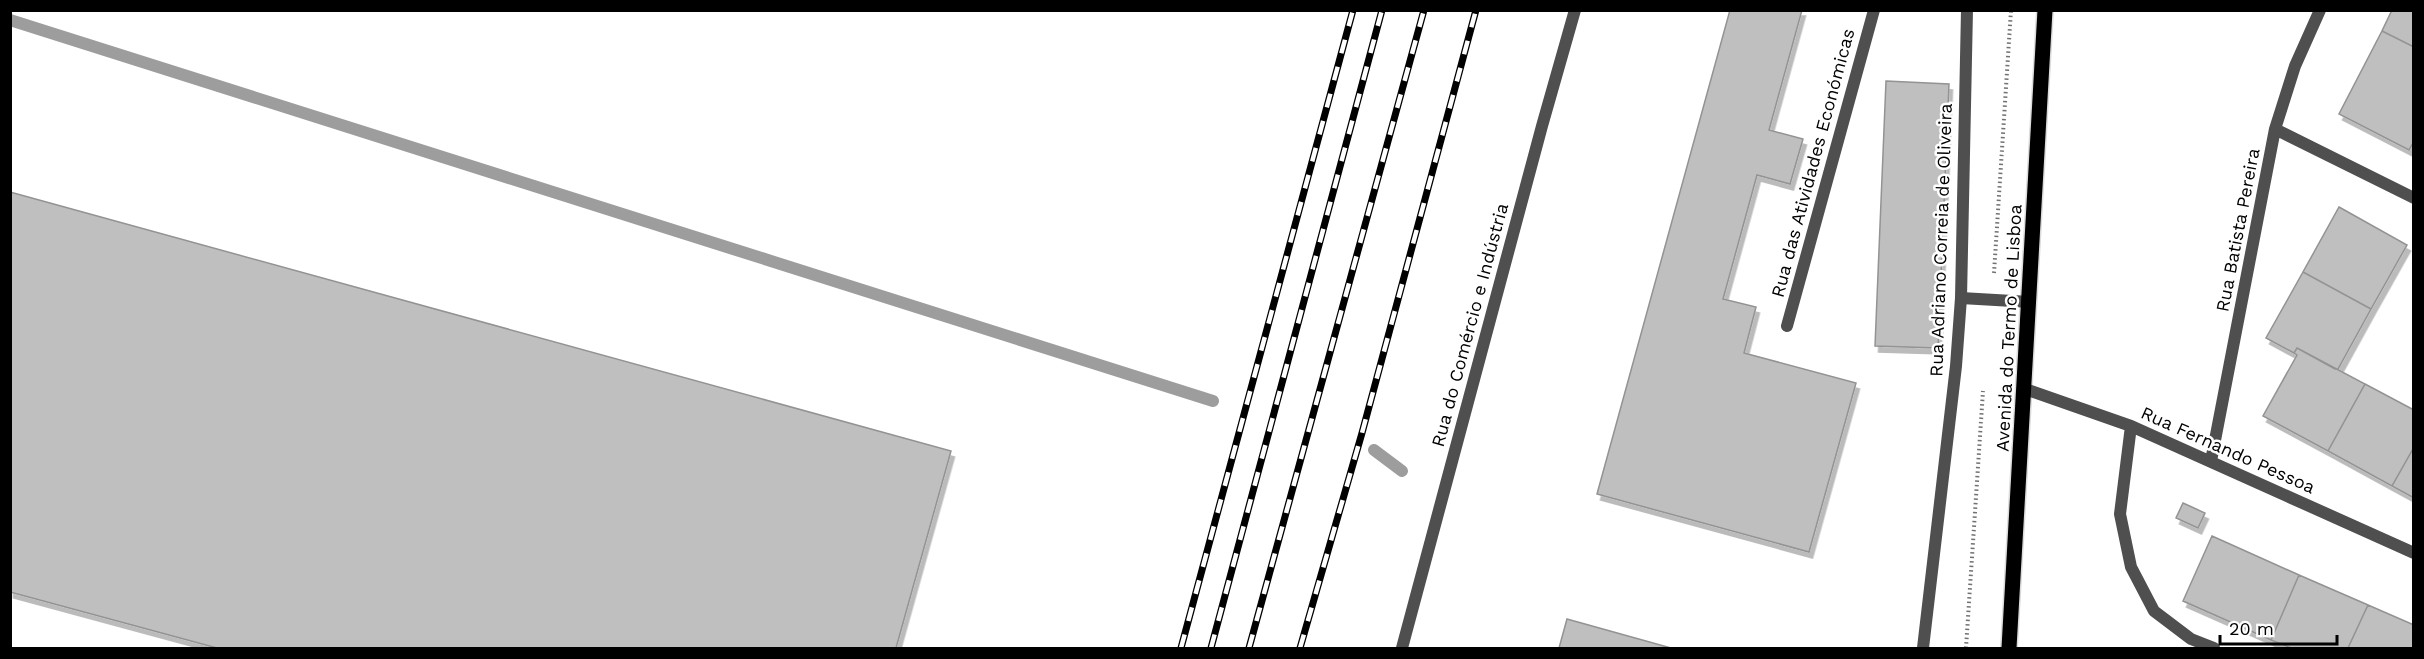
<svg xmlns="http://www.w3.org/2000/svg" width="2424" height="659" viewBox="0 0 2424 659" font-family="'Work Sans',sans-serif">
  <defs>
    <filter id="shadow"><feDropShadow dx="3.5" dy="6" stdDeviation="0" flood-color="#0004"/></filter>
  </defs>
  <rect width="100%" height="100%" fill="#fff"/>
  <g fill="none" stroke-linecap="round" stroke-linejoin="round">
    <!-- stream -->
    <path stroke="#9d9d9d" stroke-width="12" d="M10,20l1203,381
      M1374,450l28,21"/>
  </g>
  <!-- building -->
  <path fill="#bfbfbf" stroke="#939393" stroke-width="1.5" filter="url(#shadow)" d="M1730,10h72l-33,120 34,9 -13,45 -33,-9 -34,124 33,8 -12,46 112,30 -47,169 -212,-58z
    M2392,10h22v37l-32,-16z
    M2382,31l32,16v94l-5,9 -70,-36z
    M1886,81l63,3 -11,264 -63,-2z
    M10,192l941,259 -55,197h-679l-207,-56z
    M2339,207l68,38 -36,64 -68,-37z
    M2303,272l68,37 -33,60h-3l-38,-21 -3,5 -28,-15z
    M2297,348l68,36 -37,67 -65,-35 34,-61 -3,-2z
    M2365,384l49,26v37l-22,39 -64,-35z
    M2414,447v51l-22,-12z
    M2183,503l22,10 -7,15 -22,-10z
    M2212,536l87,39 -28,65 -88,-39z
    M2299,575l69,30 -20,43h-57l-20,-8z
    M2368,605l46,20v23h-66z
    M1567,619l104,29h-112z"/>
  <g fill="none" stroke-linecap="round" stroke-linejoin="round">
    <!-- primary casing -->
    <g stroke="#dbdbdb" stroke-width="18">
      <path id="primary" d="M2009,648l36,-638"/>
    </g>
    <!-- path -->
    <path stroke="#717171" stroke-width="4" stroke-dasharray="1.5 3" stroke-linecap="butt" d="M1994,273l17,-263
      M1966,648l17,-257"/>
    <!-- service -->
    <path stroke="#4f4f4f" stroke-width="12" d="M1961,298l69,4"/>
    <!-- minor -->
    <path stroke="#4f4f4f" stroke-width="12" d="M2275,129l139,69
      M1787,326l87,-316
      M2025,389l106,37 283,127
      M2131,426l-11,88 11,53 23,44 37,28 23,9
      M2211,461l64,-332 20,-63 25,-56
      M1402,648l140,-522 33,-116
      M1923,648l33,-282 5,-68 6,-288"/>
    <!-- primary -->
    <use href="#primary" stroke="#000" stroke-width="15"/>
    <!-- rail casing -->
    <g stroke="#000" stroke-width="7">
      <path id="rail" d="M1181,648l172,-638
        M1211,648l171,-638
        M1249,648l175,-638
        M1300,648l62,-215 114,-423"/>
    </g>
    <!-- rail -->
    <use href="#rail" stroke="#fff" stroke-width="4.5" stroke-dasharray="14" stroke-linecap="butt"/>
  </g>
  <g text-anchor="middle" stroke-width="5" stroke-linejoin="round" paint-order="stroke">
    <!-- street labels -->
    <g font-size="18" fill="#000" stroke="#fff">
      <text transform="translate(1813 163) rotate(-75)" y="6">Rua das Atividades Económicas</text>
      <text transform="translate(2238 230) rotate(-79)" y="6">Rua Batista Pereira</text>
      <text transform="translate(1941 240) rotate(-88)" y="6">Rua Adriano Correia de Oliveira</text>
      <text transform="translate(1470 325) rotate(-75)" y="6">Rua do Comércio e Indústria</text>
      <text transform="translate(2009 328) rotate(-87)" y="6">Avenida do Termo de Lisboa</text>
      <text transform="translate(2228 450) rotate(24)" y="6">Rua Fernando Pessoa</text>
    </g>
  </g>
  <!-- border -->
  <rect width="2424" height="659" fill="none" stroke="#000000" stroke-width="24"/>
  <!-- scale -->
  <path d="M2220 635v9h117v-9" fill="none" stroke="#000000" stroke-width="3"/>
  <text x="2229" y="635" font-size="18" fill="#000000" stroke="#ffffff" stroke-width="4.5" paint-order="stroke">20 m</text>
</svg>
